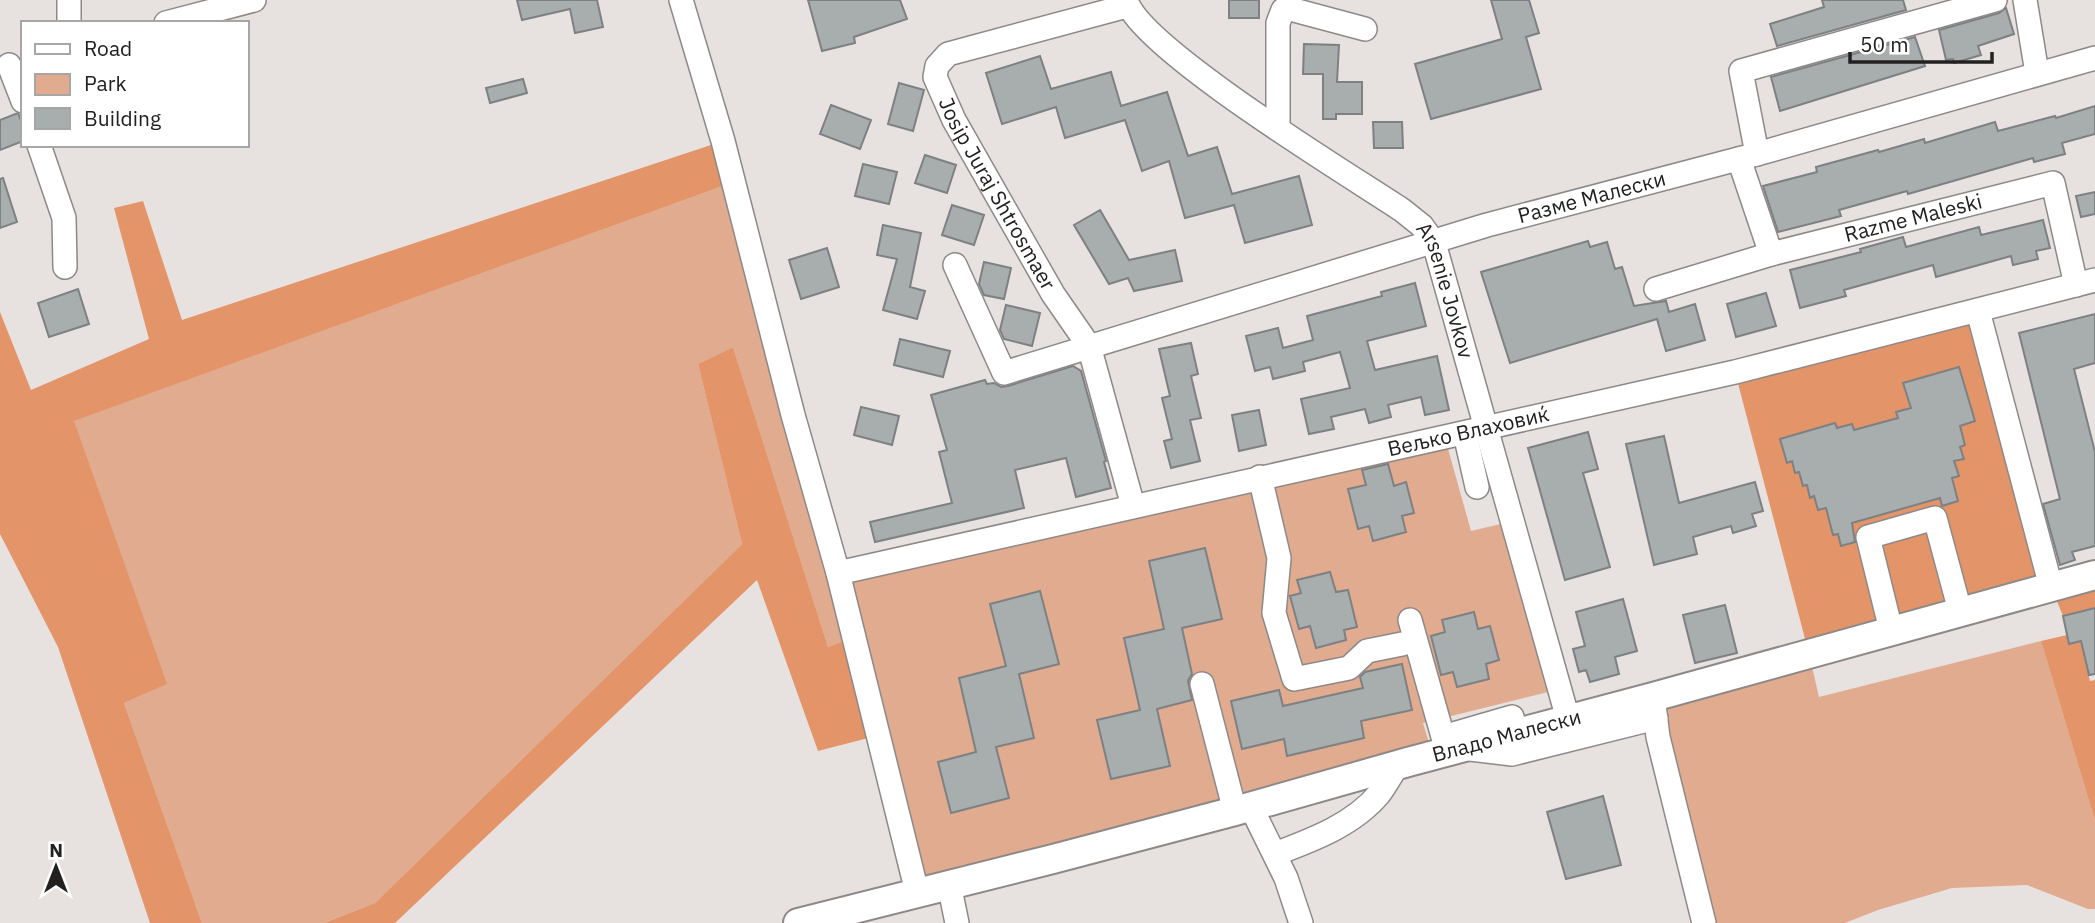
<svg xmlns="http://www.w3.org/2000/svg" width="2095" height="923" viewBox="0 0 2095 923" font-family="'IBM Plex Sans',sans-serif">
  <rect width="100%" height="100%" fill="#e7e2e0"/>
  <!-- green -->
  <path fill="#e0ab8f" d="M734,182l104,391 607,-135 26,93 42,-10 47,168 -137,34 10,33 -516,136 -64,-255 -25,10 -95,-300 -35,17 44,180 -367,359 -51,20h-122l-78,-220 42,-19 -93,-263z
    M2041,641l54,180v88h-7l-61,-24 -75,3 -74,22 -33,13h-141l-51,-225 156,-44 10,43z"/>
  <!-- forest -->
  <path fill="#e39468" d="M723,141l11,41 -660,239 93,263 -43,19 78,220h-52l-92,-276 -58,-113v-222l31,78 118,-51 -35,-131 29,-7 39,119z
    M1978,311l73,275 44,-11v33l-32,8 -12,-29 -242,67 -74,-282z
    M733,347l95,300 26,-10 26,98 -62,16 -61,-171 -362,343h-71l51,-20 367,-359 -44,-180z
    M2067,635l2,9 12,-3 9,40 5,-1v141l-54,-180z"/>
  <!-- building -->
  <path fill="#a8adae" stroke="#7d8183" stroke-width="2" d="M517,0h80l6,27 -28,6 -5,-24 -48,11z
    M808,0h92l7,19 -53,18 1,6 -33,8z
    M1229,0h30v18h-30z
    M1491,0h38l10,33 -13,4 15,52 -110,30 -16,-55 87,-25z
    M1822,0h81l3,10 -129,36 -7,-22 54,-17z
    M2006,8l8,26 -36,12 3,9 -27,8 -1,-4 -7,1 -7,-30 60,-17z
    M1915,37l10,29 -145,45 -9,-34z
    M1304,44l35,1 -2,37h25v32h-26v5h-13v-45h-20z
    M1040,56l11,33 60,-17 10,34 46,-14 21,64 29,-9 15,47 67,-18 13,49 -67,18 -11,-38 -49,13 -16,-57 -27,10 -17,-51 -60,18 -9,-31 -54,17 -16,-51z
    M523,79l4,14 -37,10 -4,-15z
    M899,83l25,7 -11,41 -25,-7z
    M831,105l40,15 -11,29 -40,-15z
    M2095,106v28l-33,9 3,11 -31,8 -1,-4 -125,36 -1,-3 -68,19 2,6 -63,16 -15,-46 54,-14 -1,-5 62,-17 1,2 45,-13 1,4 70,-21 3,9 57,-15 1,2z
    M18,113l5,12v16l-23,9v-30z
    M1373,122h29l1,26h-29z
    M925,155l31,10 -9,28 -32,-10z
    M863,164l34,8 -8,32 -34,-8z
    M3,178l14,44 -17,6v-49z
    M2095,192v22l-14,3 -5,-21z
    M952,205l32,10 -10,30 -32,-10z
    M1100,210l29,50 46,-10 7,31 -48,10 -6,-13 -19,6 -35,-59z
    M2043,220l7,28 -14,3 2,8 -25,6 -2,-9 -75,21 -3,-12 -89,25 2,6 -46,12 -10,-38 71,-18 -1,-3 43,-12 3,10 73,-20 2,8z
    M883,225l38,8 -11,54 15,4 -8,28 -34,-9 14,-51 -20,-4z
    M1588,241l2,6 17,-5 8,27 7,-2 12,39 32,-5 3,11 26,-8 10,36 -39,11 -9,-32 -147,44 -29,-91z
    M827,248l12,39 -38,12 -12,-39z
    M984,262l27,6 -7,31 -20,-4 -5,-11z
    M1415,283l11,43 -59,15 8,29 62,-14 12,54 -24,5 -4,-18 -33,8 3,12 -22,6 -4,-14 -34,8 3,12 -25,5 -8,-35 49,-11 -10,-36 -37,10 2,9 -32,8 -3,-12 -15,4 -9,-35 32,-8 5,20 30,-8 -6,-24 75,-20 -1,-4z
    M78,289l11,35 -40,13 -11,-34z
    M1766,293l10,33 -40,11 -9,-33z
    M1006,305l34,8 -8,33 -28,-7 -4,-9z
    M2095,314v49l-21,6 21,83v94l-23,6 3,8 -15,5 -17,-61 17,-5 -41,-166z
    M900,339l50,12 -7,26 -49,-12z
    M1191,343l7,31 -7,2 10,42 -11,2 10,41 -29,7 -7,-27 8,-2 -10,-41 8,-2 -11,-47z
    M1073,366l8,5 25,90 -2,1 7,26 -35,9 -10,-39 -51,12 9,38 -149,34 -5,-20 82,-19 -13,-51 8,-2 -16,-55 54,-15 2,4 7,-1 7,4 7,-1z
    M1959,367l16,54 -15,5 5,19 -5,2 4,12 -10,2 5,15 -7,2 6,23 -16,5 -2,-8 -88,25 3,19 -14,4 -3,-12 -5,1 -7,-27 -8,2 -4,-14 -4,2 -3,-13 -4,1 -4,-14 -4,1 -3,-12 -5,2 -7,-24 55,-16 2,5 15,-4 2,6 44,-12 -2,-6 15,-4 -8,-25z
    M861,407l38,9 -7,29 -38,-10z
    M1259,410l7,35 -27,6 -7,-36z
    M1588,432l10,37 -15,4 27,94 -45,13 -37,-132z
    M1664,436l15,67 76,-21 8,29 -11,3 4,12 -23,7 -2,-7 -38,11 4,17 -43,11 -28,-121z
    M1388,464l6,22 12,-4 8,31 -12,3 4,16 -33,9 -4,-15 -11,3 -10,-40 18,-4 -4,-15z
    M1205,548l17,71 -40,9 10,46 -4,7 4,19 -35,9 13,57 -59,13 -14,-59 43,-10 -16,-72 40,-9 -15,-68z
    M1330,572l6,20 12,-2 9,37 -13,3 2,10 -30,8 -6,-22 -11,3 -9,-33 11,-3 -4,-13z
    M1040,591l19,73 -40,10 15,64 -38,9 13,51 -58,15 -13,-51 38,-10 -17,-74 47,-12 -16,-62z
    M1623,599l14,52 -22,6 4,17 -29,8 -4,-12 -7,2 -6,-23 12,-3 -9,-34z
    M1725,605l12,48 -42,10 -12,-48z
    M2095,608v66l-6,1 -8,-34 -12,3 -6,-28z
    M1474,612l4,17 12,-3 9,34 -13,4 3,15 -32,8 -4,-15 -12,3 -10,-39 14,-4 -3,-12z
    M1402,664l10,46 -51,11 3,17 -77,18 -3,-17 -42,10 -11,-48 48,-11 4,16 80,-18 -3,-11 5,-5z
    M1603,796l18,69 -55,14 -19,-67z"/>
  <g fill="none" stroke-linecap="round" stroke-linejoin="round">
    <!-- minor casing -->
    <g stroke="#8e8987" stroke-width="26">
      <g id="minor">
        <path d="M69,0v23"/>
        <path d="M681,0l42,141 70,274 45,158 79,319"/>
        <path id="s1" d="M1126,0c15,49 225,176 276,210l20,16 12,17 134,476"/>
        <path d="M2025,0l12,73"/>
        <path id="s2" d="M1127,6l-179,48 -11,12 -2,11 19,43 99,174 36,52 44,160"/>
        <path d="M166,23l88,-23"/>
        <path d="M9,65l14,36"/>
        <path d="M1278,129v-106l5,-13 7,-1 75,20"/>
        <path d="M39,145l25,73 1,49"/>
        <path d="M1757,154l-16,-83 254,-71"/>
        <path id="s3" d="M1739,159l32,95 282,-71 23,102"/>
        <path id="s4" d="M955,265l49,108 483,-148 270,-71 338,-96"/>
        <path d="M1656,289l115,-35"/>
        <path d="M1978,311l73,276"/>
        <path d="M1465,434l12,53"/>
        <path d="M1260,477l19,81 -5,55 20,66 55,-11 18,-17 35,-7"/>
        <path id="s5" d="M838,573l897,-201 360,-92"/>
        <path d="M1410,620l33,117 69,-20 4,15"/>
        <path d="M1891,630l-23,-93 67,-19 25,93"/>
        <path d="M1202,684l33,127"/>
        <path d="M1653,697l5,40 46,186"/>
        <path d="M1470,749l42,5 144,-36"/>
        <path d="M1251,807l35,71 15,45"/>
        <path d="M1275,854c37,-14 78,-29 104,-60 7,-9 12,-19 18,-28"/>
        <path d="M949,884l8,39"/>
      </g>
    </g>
    <!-- major casing -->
    <g stroke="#8e8987" stroke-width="32">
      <g id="major">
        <path id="s6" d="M798,923l255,-64 182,-48 173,-49 245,-65 442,-122"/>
      </g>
    </g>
    <!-- minor -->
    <use href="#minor" stroke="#fff" stroke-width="23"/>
    <!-- major -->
    <use href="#major" stroke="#fff" stroke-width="28"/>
  </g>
  <g text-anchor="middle" stroke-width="5" stroke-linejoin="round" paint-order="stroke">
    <!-- street labels -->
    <g font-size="21" fill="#222120" stroke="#fff">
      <text dy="7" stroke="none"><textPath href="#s2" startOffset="345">Josip Juraj Shtrosmaer</textPath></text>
      <text dy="7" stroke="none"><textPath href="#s4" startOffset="732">Разме Малески</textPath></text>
      <text dy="7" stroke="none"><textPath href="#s3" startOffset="247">Razme Maleski</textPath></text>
      <text dy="7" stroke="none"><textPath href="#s1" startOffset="444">Arsenie Jovkov</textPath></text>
      <text dy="7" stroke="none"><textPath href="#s5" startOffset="646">Вељко Влаховиќ</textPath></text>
      <text dy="7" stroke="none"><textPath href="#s6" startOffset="733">Владо Малески</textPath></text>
    </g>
  </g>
  <!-- legend -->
  <rect x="21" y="21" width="228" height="126" fill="#ffffff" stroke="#a7a6a6" stroke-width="2"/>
  <rect x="35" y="44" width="35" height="10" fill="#ffffff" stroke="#a7a6a6" stroke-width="2"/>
  <text x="84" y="56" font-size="21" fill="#222120">Road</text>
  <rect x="35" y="74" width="35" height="21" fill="#e0ab8f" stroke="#a7a6a6" stroke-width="2"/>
  <text x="84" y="91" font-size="21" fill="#222120">Park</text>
  <rect x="35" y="108" width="35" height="21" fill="#a8adae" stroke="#a7a6a6" stroke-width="2"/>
  <text x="84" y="126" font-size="21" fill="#222120">Building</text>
  <!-- north arrow -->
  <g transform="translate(56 867)" stroke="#ffffff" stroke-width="5" paint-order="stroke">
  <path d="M0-5L12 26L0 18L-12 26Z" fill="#222120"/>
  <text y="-10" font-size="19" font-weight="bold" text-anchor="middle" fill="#222120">N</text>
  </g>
  <!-- scale -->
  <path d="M1850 52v10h142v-10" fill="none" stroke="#222120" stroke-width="3.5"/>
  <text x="1860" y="52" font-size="21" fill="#222120" stroke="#ffffff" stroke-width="5" paint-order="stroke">50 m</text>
</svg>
